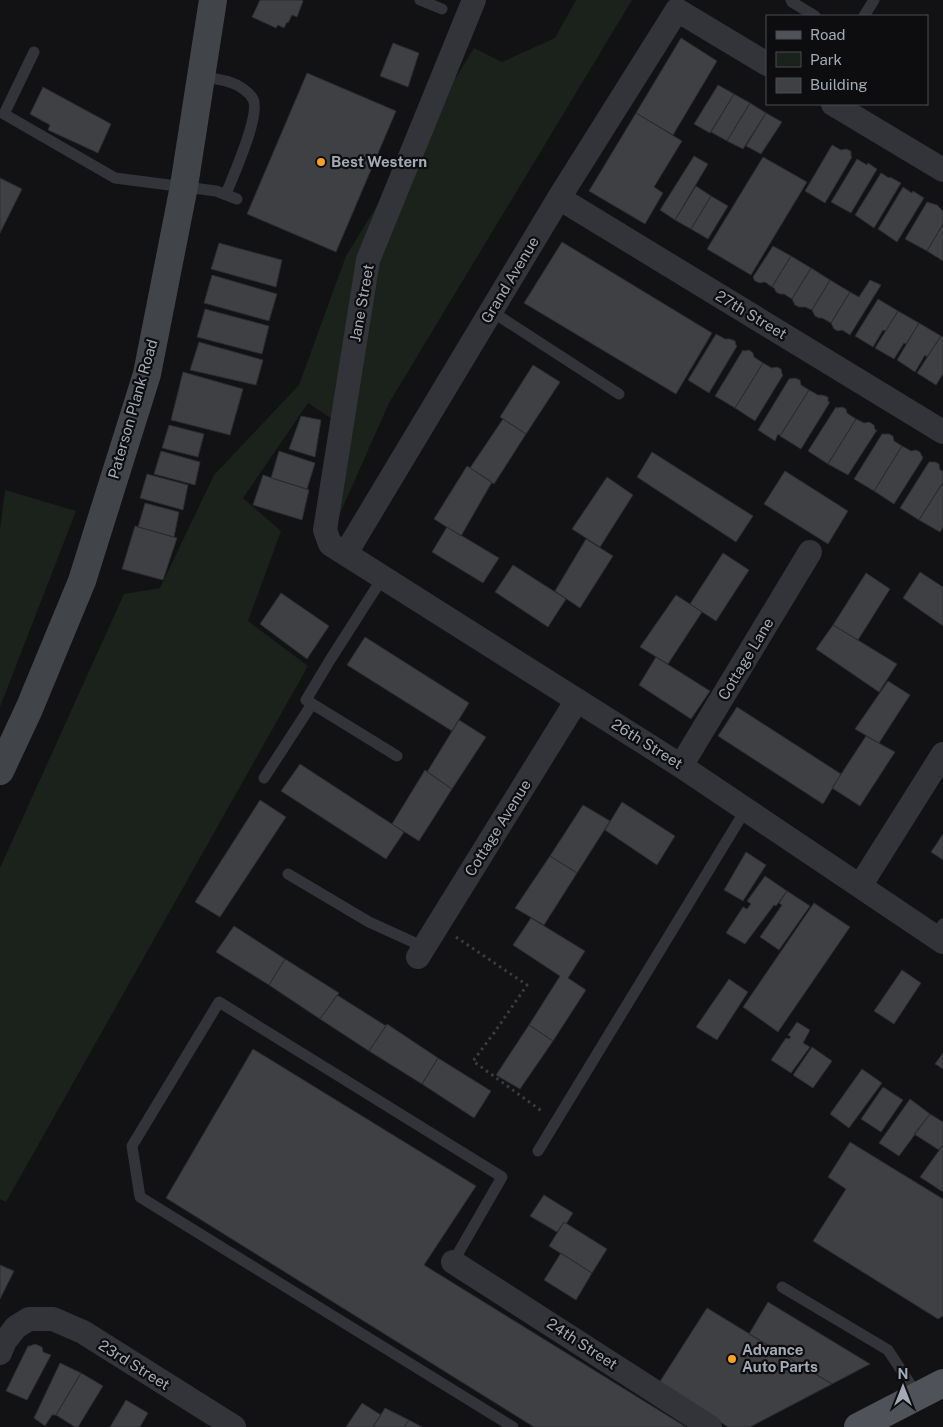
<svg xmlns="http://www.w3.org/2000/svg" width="943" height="1427" viewBox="0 0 943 1427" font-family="'Public Sans',sans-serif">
  <rect width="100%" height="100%" fill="#121214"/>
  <!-- green -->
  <path fill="#1a221b" d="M576,0h56l-243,403 -51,115 -6,-99 -24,-16 -65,95 38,33 -33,90 60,45 -302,536 -6,-3v-331l124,-274 36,-6 54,-113 85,-90 47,-129 128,-208 28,14 53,-24z
    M5,490l71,21 -76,196v-177z"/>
  <!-- building -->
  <path fill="#3e4044" stroke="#2c2c30" d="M260,0h42l1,1 -6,16 -5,-2 -4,8 -1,-1 -3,6 -6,-3 -2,3 -24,-11z
    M681,38l36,23 -44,74 -37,-22z
    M393,43l26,10 -11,34 -28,-11z
    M307,73l89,38 -60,141 -89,-38z
    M718,85l16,9 -24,39 -16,-9z
    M43,87l68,37 -13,29 -50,-23 2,-5 -20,-11z
    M734,94l16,9 -23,38 -16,-9z
    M750,103l16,10 -23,36 -16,-8z
    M636,113l46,28 -28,46 9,6 -18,31 -56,-33z
    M766,113l16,9 -21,32 -15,-8z
    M832,145l9,5 5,-1 5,2v5l1,1 -27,46 -20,-12z
    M694,156l14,8 -33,56 -15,-10z
    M763,157l44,25 -56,93 -44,-26z
    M857,159l10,6 1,-2 9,6 -26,44 -20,-11z
    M881,173l8,5 1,-1 11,6 -27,45 -19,-13z
    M0,178l22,11 -22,44z
    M696,186l15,10 -20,33 -16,-9z
    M903,187l9,6 1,-2 11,7 -27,44 -19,-13z
    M711,196l17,10 -20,33 -17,-10z
    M927,202l10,3 6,6v13l-16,27 -22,-12z
    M943,224v37l-16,-10z
    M562,242l150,91 -36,61 -152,-91z
    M219,243l63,17 -6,27 -65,-18z
    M773,246l18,10 -19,31 -7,-5 -5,1 -5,-2 -2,-4z
    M791,256l20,12 -19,31 -8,-5h-4l-4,-2 -2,-4 -2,-1z
    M811,268l19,12 -18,30 -7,-3h-6l-4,-2 -3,-6z
    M212,275l65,19 -8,27 -65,-18z
    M830,280l20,12 -19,31 -9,-5h-3l-4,-2 -3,-6z
    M870,280l11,5 -31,50 -8,-5 -4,1 -4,-2 -3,-6 19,-31 9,5z
    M878,299l20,12 -12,20 -3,-1 -10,17 -18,-11z
    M205,309l64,17 -7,28 -65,-17z
    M898,311l21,12 -13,21 -2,-1 -10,16 -19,-11z
    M919,323l22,13 -14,21 -2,-2 -10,17 -18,-12z
    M716,334l9,5h5l5,2 1,4 1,1 -28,47 -21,-13z
    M941,336l2,1v37l-7,11 -19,-12z
    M199,342l64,18 -7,25 -66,-15z
    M743,350l2,1 4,-1 4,3 1,4 9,6 -28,45 -20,-12z
    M763,363l9,5 5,-1 4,2 1,5 1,1 -28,46 -20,-13z
    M533,365l27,17 -34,52 -26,-17z
    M183,372l60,17 -13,46 -59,-15z
    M795,378l5,2 1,5 8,5 -29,46 -2,-2 -3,7 -17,-11 31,-51z
    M809,390l9,5h4l6,2v5h2l-29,47 -21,-13z
    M836,407l1,1 5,-1 4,2 1,4 9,6 -28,45 -20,-13z
    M301,416l20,4 -6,37 -26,-8z
    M503,419l23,15 -32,50 -24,-16z
    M856,419l8,4 5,-1 5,3 1,5h2l-29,45 -20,-11z
    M169,425l35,9 -6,23 -36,-9z
    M882,434h7l4,2 1,5 8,5 -28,45 -20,-12z
    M902,446l9,5 5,-1 4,2 3,6 -29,46 -20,-13z
    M161,451l39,11 -5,23 -41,-11z
    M279,451l36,12 -8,26 -36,-11z
    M652,452l101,64 -17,26 -99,-65z
    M929,462h6l4,2 1,6 3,1v11l-24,38 -19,-12z
    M467,466l25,16 -31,54 -27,-17z
    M785,471l63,40 -20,33 -64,-40z
    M147,474l41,11 -5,25 -43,-12z
    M263,475l46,15 -7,30 -49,-15z
    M607,477l26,18 -33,52 -28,-18z
    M943,482v45l-3,5 -21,-12z
    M145,503l34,9 -5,25 -36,-10z
    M135,526l42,12 -14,42 -41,-11z
    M447,527l52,31 -16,25 -51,-31z
    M586,539l27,17 -33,52 -25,-17z
    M723,553l26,17 -33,51 -26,-17z
    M513,565l53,34 -18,28 -53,-35z
    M920,572l23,15v39l-40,-28z
    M866,573l24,16 -32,51 -25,-15z
    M281,593l48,33 -22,33 -47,-35z
    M676,595l26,17 -34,52 -28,-17z
    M833,625l64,39 -18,28 -63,-43z
    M365,637l104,66 -17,28 -105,-66z
    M656,657l54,34 -19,28 -52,-34z
    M888,681l22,14 -31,48 -24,-14z
    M737,707l104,67 -18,30 -105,-68z
    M459,720l27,17 -34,52 -25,-17z
    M866,736l29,16 -35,54 -28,-18z
    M300,764l104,68 -18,27 -105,-68z
    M425,770l27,19 -33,52 -27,-17z
    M260,800l26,17 -66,100 -25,-15z
    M622,802l53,34 -18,29 -52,-35z
    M583,805l27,16 -33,52 -27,-17z
    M943,834v26l-12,-8z
    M746,852l20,13 -23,36 -19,-11z
    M550,856l27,17 -33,52 -29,-17z
    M765,876l22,15 -11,15 -2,-1 -29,39 -19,-11 17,-26 4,2 4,-5 -4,-3z
    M787,891l23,15 -31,44 -19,-13 22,-32 -3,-2z
    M814,903l36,24 -72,105 -35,-25z
    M531,918l54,33 -17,27 18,12 -33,51 -24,-16 31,-49 -47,-31z
    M234,926l51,33 -16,26 -53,-33z
    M285,959l54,34 -19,26 -51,-34z
    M902,970l19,13 -27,41 -20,-13z
    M729,979l19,13 -31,48 -21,-13z
    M337,995l49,31 -17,25 -49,-32z
    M797,1022l13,8 -7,13 7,4 -19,26 -20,-13 15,-22 3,1 2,-2 -3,-2z
    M387,1024l51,34 -16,26 -53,-33z
    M529,1025l24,16 -33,48 -24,-14z
    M812,1047l20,14 -19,27 -20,-13z
    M253,1049l223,137 -52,79 262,162h-152l-368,-229z
    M943,1053v16l-8,-5z
    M438,1058l53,33 -17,27 -52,-34z
    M862,1069l20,14 -33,45 -19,-14z
    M883,1087l20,13 -22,32 -20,-13z
    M910,1099l20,15 -31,42 -20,-13z
    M930,1114l13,8v23l-4,5 -25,-16z
    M850,1142l93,57v117l-5,3 -125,-78 33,-52 -18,-12z
    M943,1145v47l-23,-15z
    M544,1195l29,18 -7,11 -2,-2 -7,10 -27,-16z
    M564,1222l43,27 -15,24 -43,-27z
    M561,1253l31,20 -16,27 -32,-20z
    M0,1265l14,6 -14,28z
    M768,1302l102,62 -38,20 -83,-50z
    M707,1308l125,76 -82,43h-22l-69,-44z
    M35,1344l7,3 1,5 8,3 -24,45 -21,-9 22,-45h2z
    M60,1363l21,10 -25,42h-4l-7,11 -11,-8z
    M81,1373l22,13 -25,41h-3l-19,-12z
    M126,1400l22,13 -8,14h-30z
    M362,1403l19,12 -8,12h-27z
    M385,1408l24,12 -5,7h-31z
    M409,1420l13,7h-18z"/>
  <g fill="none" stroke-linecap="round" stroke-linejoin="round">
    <!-- path -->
    <path stroke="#393c40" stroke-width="3" stroke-dasharray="2.5 4" stroke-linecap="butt" d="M456,937l71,48 -33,48 -21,28 70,51"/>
    <!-- lane -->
    <path stroke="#333439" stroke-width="11" d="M420,0l22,9
      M791,0l1,2 23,14
      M864,16l10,-16
      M34,52l-30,62 111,64 101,13 21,8
      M201,77c10,1 22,2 31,6 7,2 17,9 21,16 8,16 -20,77 -27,95
      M491,311l128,83
      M383,577l-53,83 -24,40 91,56
      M264,778l48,-74
      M288,874l81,48 55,25
      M935,936l8,-12
      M538,1151l208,-342
      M453,1262l49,-85 -283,-175 -87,144 8,51 373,230
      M782,1287l106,63 30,46"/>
    <!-- street -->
    <path stroke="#333439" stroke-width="24" d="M474,0l-106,260 -43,270 5,14 351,222 262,176
      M833,104l110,66
      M559,198l384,234
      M346,553l213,-355 118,-188 90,54
      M681,766l129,-214
      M860,886l83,-132
      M418,957l159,-257
      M453,1262l257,165
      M0,1353l5,-12 11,-14 13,-8h24l30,13 151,95"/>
    <!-- secondary -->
    <path stroke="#414449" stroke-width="28" d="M0,771l29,-62 53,-128 65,-207 37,-188 29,-186"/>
    <!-- primary -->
    <path stroke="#4f5258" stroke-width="28" d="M858,1427l85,-44"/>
  </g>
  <!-- markers -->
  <g fill="#f9a125" stroke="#0d0d0f" stroke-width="2">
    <circle cx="321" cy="162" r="5"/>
    <circle cx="732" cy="1359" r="5"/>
  </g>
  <g text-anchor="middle" stroke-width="4.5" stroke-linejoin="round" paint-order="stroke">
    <!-- poi labels -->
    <g font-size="15" font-weight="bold" fill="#a3aab5" stroke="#0d0d0f" text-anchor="start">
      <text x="331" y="167">Best Western</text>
      <text x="742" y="1355">Advance<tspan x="742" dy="17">Auto Parts</tspan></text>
    </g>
    <!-- street labels -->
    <g font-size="15" fill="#a3aab5" stroke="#0d0d0f">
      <text transform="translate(510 280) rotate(-59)" y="5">Grand Avenue</text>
      <text transform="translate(362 303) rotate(-80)" y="5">Jane Street</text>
      <text transform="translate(751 315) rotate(31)" y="5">27th Street</text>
      <text transform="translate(133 409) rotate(-74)" y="5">Paterson Plank Road</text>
      <text transform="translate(746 659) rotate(-59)" y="5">Cottage Lane</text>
      <text transform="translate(647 744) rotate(32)" y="5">26th Street</text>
      <text transform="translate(498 828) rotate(-58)" y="5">Cottage Avenue</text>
      <text transform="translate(582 1344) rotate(33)" y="5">24th Street</text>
      <text transform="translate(134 1365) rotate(32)" y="5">23rd Street</text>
    </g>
  </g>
  <!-- legend -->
  <rect x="766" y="15" width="162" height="90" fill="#0d0d0f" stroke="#494c51"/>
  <rect x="776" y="31" width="25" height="8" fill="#4f5258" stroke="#494c51"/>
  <text x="810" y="40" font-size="15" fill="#a3aab5">Road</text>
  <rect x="776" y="52" width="25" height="15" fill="#1a221b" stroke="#494c51"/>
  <text x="810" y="65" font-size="15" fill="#a3aab5">Park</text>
  <rect x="776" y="78" width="25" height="15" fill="#3e4044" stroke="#494c51"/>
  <text x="810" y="90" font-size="15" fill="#a3aab5">Building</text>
  <!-- north arrow -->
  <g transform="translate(903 1387)" stroke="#0d0d0f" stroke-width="4" paint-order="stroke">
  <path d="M0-4L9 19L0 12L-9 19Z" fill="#a3aab5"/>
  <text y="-8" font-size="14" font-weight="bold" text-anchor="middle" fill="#a3aab5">N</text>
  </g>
</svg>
